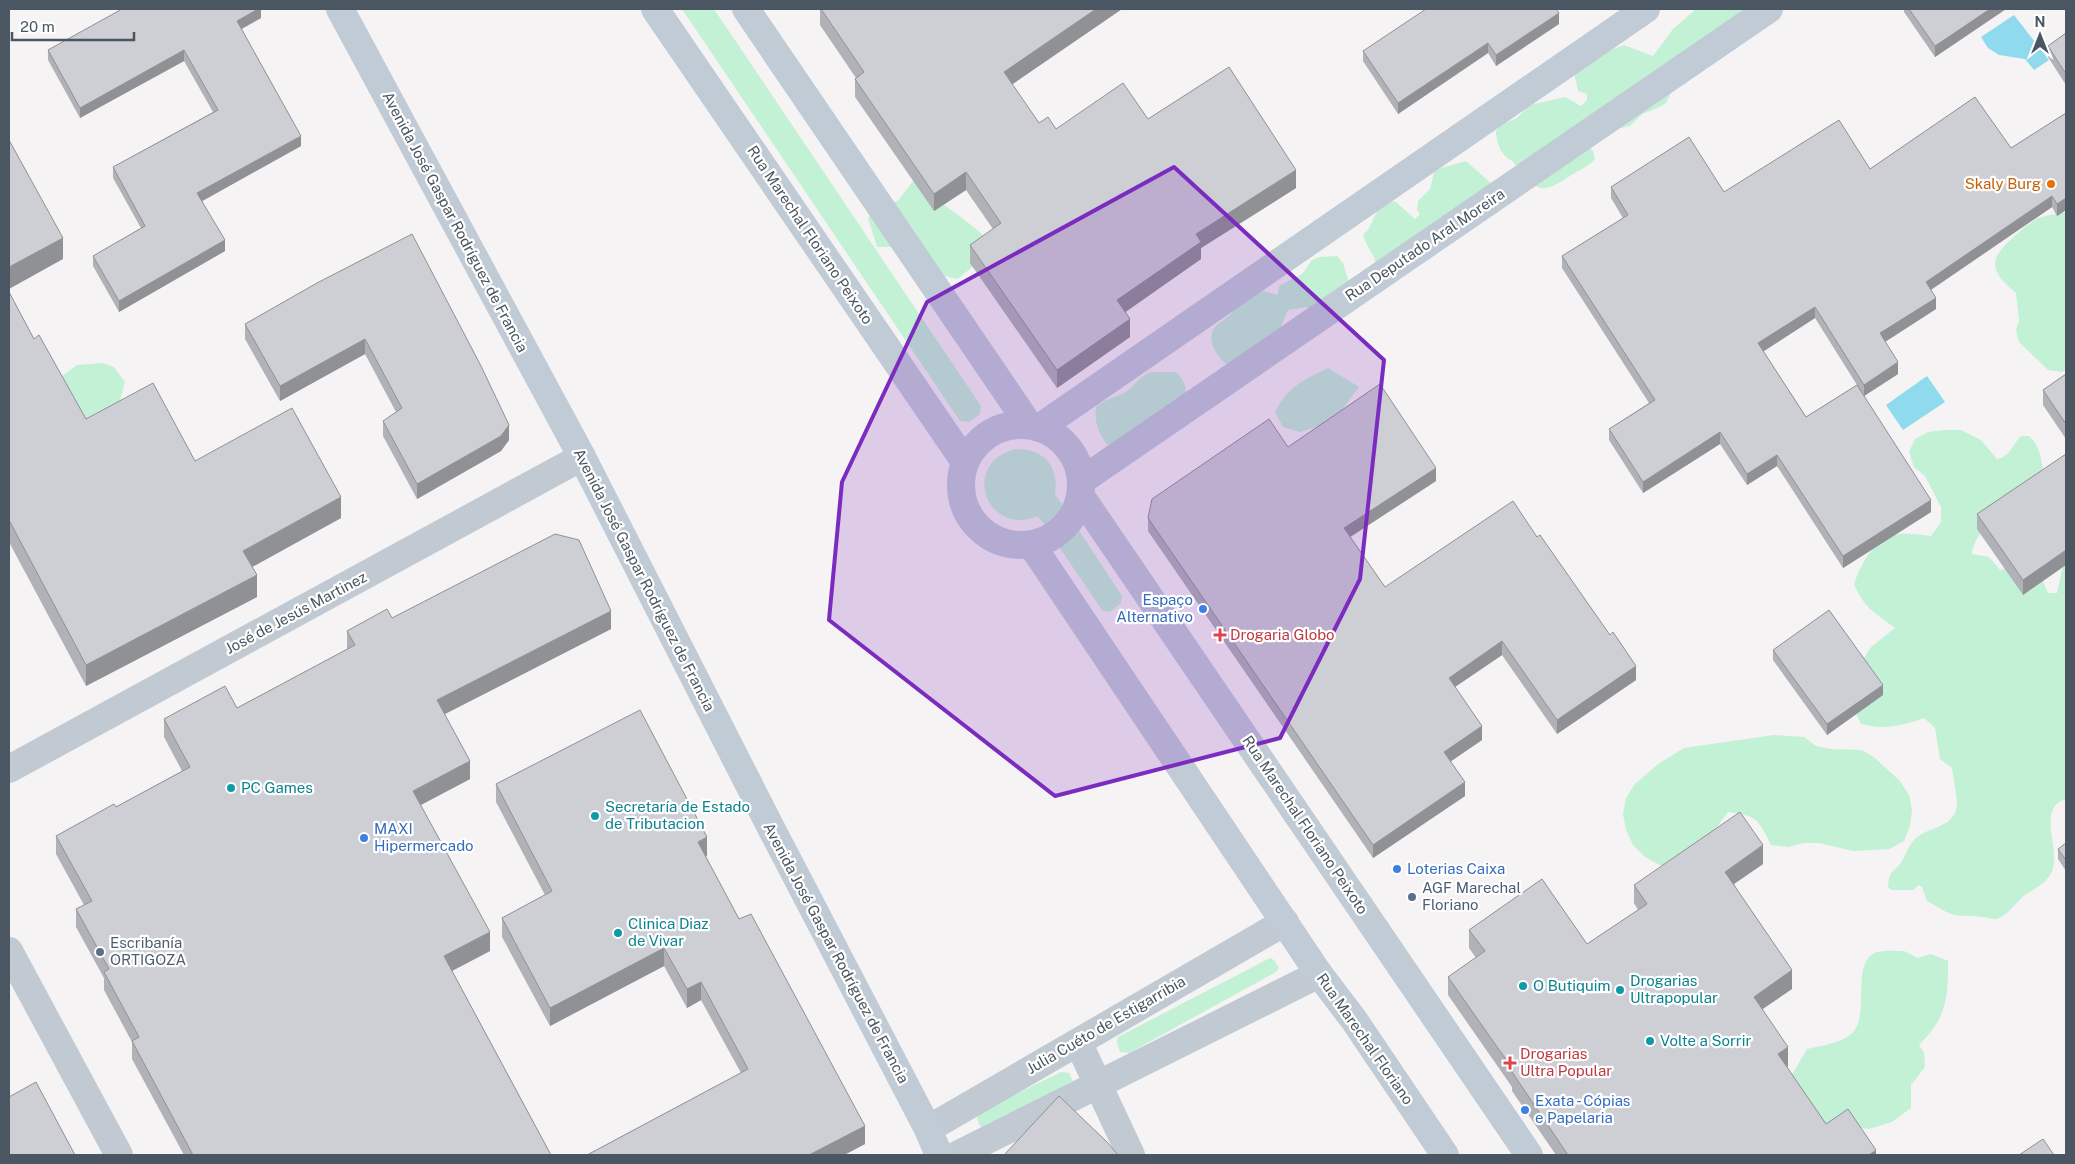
<svg xmlns="http://www.w3.org/2000/svg" width="2075" height="1164" viewBox="0 0 2075 1164" font-family="'Public Sans',sans-serif">
  <rect width="100%" height="100%" fill="#f5f3f3"/>
  <!-- green -->
  <path fill="#c3f1d5" d="M682,9h32l267,397 -1,8 -11,8 -9,-1z
    M1696,9h45v10l-71,67v9l-4,8 -8,5 -16,6 -12,12 -18,4 -24,15 5,6 2,8c-7,8 -14,10 -22,15 -35,23 -34,17 -59,-11 -2,-3 -6,-4 -9,-7 -6,-6 -9,-17 -9,-25l5,-6 16,-7 13,-13 35,-8 16,9 6,-6v-6l-9,-3 -4,-18 34,-22 16,-6 29,11 20,-27z
    M1466,161l27,24 10,23 -7,6 -9,1 -111,51c-1,-13 -10,-19 -13,-31 12,-10 9,-24 24,-34l9,1 19,17 5,-5 -3,-4 1,-9 12,-12 4,-17 7,-4z
    M913,181c23,19 49,35 71,55v21l-26,22 -32,-7 -18,-25h-31l-9,-29 11,-15 19,-2z
    M2066,212v158l-4,2 -14,-2 -29,-28 -3,-12 3,-10 -3,-27c-29,-24 -27,-35 1,-59 6,-5 14,-13 22,-16 8,-3 19,-4 27,-6z
    M1337,256l6,7 7,23 -36,23 -8,-2 -18,3 -13,31 -42,28c-12,-7 -29,-27 -18,-42 4,-5 10,-7 15,-12 7,-9 12,-21 25,-24 6,-1 17,2 23,4l1,-9 23,-12 10,-14 7,-3z
    M103,363l11,4 11,15 -6,23 -48,23 -17,-46 23,-17z
    M1328,368l31,19 -21,28 -15,10 -23,7 -17,-5 -8,-15c14,-27 28,-31 53,-44z
    M1152,372h24c7,7 10,12 10,22l-76,53c-11,-11 -16,-25 -14,-40 8,-8 18,-9 28,-14 12,-6 13,-17 28,-21z
    M1944,430h17l20,10 16,19c12,-1 16,-15 24,-23h8c10,9 12,20 14,34l-7,10c-19,18 -62,48 -64,74l17,3 11,13 8,-2 33,9 7,16h9l9,-42v248c-29,8 -7,48 -13,69 -4,14 -16,19 -27,26 -10,7 -16,20 -29,25 -5,1 -10,-2 -15,-2 -10,-2 -21,0 -31,-3 -8,-3 -16,-9 -24,-13l-5,-14 -3,-2 -6,5h-22l-3,-3c2,-20 6,-13 14,-26 5,-8 6,-15 14,-23 13,-11 34,-10 40,-28 3,-10 -3,-30 -4,-42l-12,-9 -5,-31 -11,-10c-22,8 -40,12 -63,6l-7,-14 8,-48 8,-14 25,-20c-21,-16 -30,-19 -41,-44 7,-20 21,-49 46,-50 10,-1 21,1 31,2l10,-14v-15l-16,-31 -11,-9 -5,-15 6,-13 13,-7z
    M1016,449c28,0 43,17 39,45l67,102 -1,7 -11,9 -8,-2 -64,-94c-51,22 -79,-53 -22,-67z
    M1774,735l30,2 12,9 14,3 32,1 13,8 25,23 9,14 3,15 -2,16 -6,15 -15,8 -36,2 -34,-8h-16l-15,4 -17,-2c-13,-26 -13,-29 -43,-33l-20,27 -32,31 -16,-5 -15,-8 -12,-12 -7,-15 -3,-16 3,-16 9,-14 23,-20 26,-16z
    M1904,951l14,7 13,-4 17,7c0,38 -1,56 -29,84l5,8 1,14 -14,18v23l-19,14 -23,7 -34,-5 -35,2 -16,-38 23,-39c13,-3 31,-5 43,-14 23,-17 -2,-73 27,-83 8,-2 19,-1 27,-1z
    M1270,958l4,2 5,8 -3,4 -147,81 -9,-1 -3,-9 1,-6z
    M1061,1072l8,1 4,9 -88,47 -5,-3 -3,-8 2,-6z"/>
  <!-- water -->
  <path fill="#90daee" d="M2014,15l35,45 -15,10 -9,-11 -26,-4 -11,-7 -7,-11z
    M1927,376l18,26 -42,28 -17,-25z"/>
  <g fill="none" stroke-linecap="round" stroke-linejoin="round">
    <!-- minor -->
    <path stroke="#c1cad2" stroke-width="28" d="M9,769l573,-312
      M1078,1042l53,113
      M928,1129l357,-207
      M957,1155l362,-181"/>
    <!-- tertiary -->
    <path stroke="#c1cad2" stroke-width="28" d="M9,951l110,204"/>
    <!-- secondary -->
    <path stroke="#c1cbd6" stroke-width="28" d="M340,9l242,448 187,367 159,305 11,26
      M655,9l310,453
      M746,9l283,416
      M961 485a60 60 0 1 1 120 0a60 60 0 1 1-120 0Z
      M1039,428l607,-419
      M1081,481l688,-472
      M1080,495l449,660
      M1031,544l288,430 35,46 91,135"/>
  </g>
  <!-- wall -->
  <path fill="#b0b2b7" fill-rule="evenodd" d="M261,9v9l-19,11 59,117 -99,55 23,50 -106,61 -26,-46v-10l48,-28 -28,-50v-11l100,-55 -29,-51 -104,57 -32,-58v-10z
    M820,9h302l-110,75 27,39 17,6 92,-10 148,69 -95,60v11l-76,53 5,25 -73,51 -87,-125v-18l23,-16 -27,-39 -32,21 -79,-114v-18l1,-1 -36,-53z
    M1904,9h102l-71,48 -31,-45z
    M1559,24l-63,42 -8,-13 -90,61 -35,-53v-10z
    M2066,33v52l-18,-28v-11z
    M2066,113v97l-9,6 -5,-9 -121,83 5,19 -51,33 13,32 -34,22 67,116 -88,56 -66,-102 -30,19 -27,-41 -77,49 -34,-53v-11l40,-26 -87,-135v-12l61,-38 -12,-20v-11l113,5 287,-44zM1815,318l42,67 -51,32 -43,-66z
    M317,283l192,157 -8,11 -84,48 -34,-63v-15l13,-9 -31,-58 -85,47 -35,-62v-15z
    M9,292l25,47 52,80 109,42 146,57 -89,49 5,30 -171,89 -77,-144z
    M2066,374v65l-23,-34v-15z
    M1288,447l148,34 -86,56 35,50 251,93 -79,54 -55,-79 -47,32 27,53 -31,21 14,35 -92,62 -225,-327v-13z
    M2066,454l-43,141 -46,-66v-15z
    M392,618l219,11 -166,85 25,65 -49,26 69,146 -38,20 99,184h-367l-52,-96v-17l-28,-52v-12l-28,-51v-18l8,-4 -28,-51v-18l60,-29 66,-36 -18,-34v-18l73,-11 110,-59v-18z
    M1773,650l110,45 -56,40 -54,-75z
    M496,784l211,72h-2l34,63 126,225 -21,11h-257l154,-82 -40,-73 -14,8 -23,-42 -114,60 -48,-89v-19l43,-23 -49,-93z
    M2066,843v28l-8,-12v-10z
    M1763,864l-29,20 58,105 -30,20 26,57 -1,1 39,57 50,31h-320l-44,-64v-4l-64,-92v-18l28,-19 -7,-10v-18l118,14 51,-34 -4,-7v-18z"/>
  <!-- shaded-wall -->
  <path fill="#909195" d="M258,9h3v9l-24,13v-10z
    M1096,9h26l-118,81v-18z
    M1990,9h16l-71,48v-11z
    M1559,13v11l-63,42v-11z
    M1488,43v10l-90,61v-11z
    M184,50v11l-104,57v-10z
    M301,136v10l-104,58v-11z
    M1296,170v18l-95,60v11l-84,59v-18l79,-66z
    M966,172v18l-32,21v-17z
    M2052,196v11l-126,86v-11z
    M2066,198v12l-9,6v-12z
    M63,238v21l-54,30v-22z
    M225,240v11l-106,61v-11z
    M1936,298v11l-56,36v-12z
    M1815,307v11l-57,37v-12z
    M1130,319v18l-73,51v-18z
    M365,339v15l-85,47v-15z
    M1898,362v12l-34,22v-11z
    M509,425v15l-8,11 -84,48v-15z
    M1720,432v12l-77,49v-11z
    M1777,455v11l-30,19v-11z
    M1436,468v13l-92,60v-13z
    M341,497v21l-98,54v-21z
    M1931,500v12l-88,56v-12z
    M2066,550v15l-43,30v-15z
    M257,575v22l-171,89v-21z
    M611,611v18l-174,89v-18z
    M1502,641v14l-53,36v-13z
    M1636,666v14l-79,54v-14z
    M1883,685v10l-56,40v-11z
    M1482,726v14l-38,26v-14z
    M470,761v18l-57,30v-18z
    M1465,782v14l-92,62v-13z
    M707,837v19l-9,4v-18z
    M1763,845v19l-38,26v-18z
    M490,932v19l-46,24v-19z
    M664,948v18l-114,60v-18z
    M1792,970v19l-38,26v-18z
    M701,982v18l-14,8v-19z
    M1788,1047v19l-10,7v-19z
    M865,1126v18l-21,11h-35z
    M1876,1150v5h-7z"/>
  <!-- building -->
  <path fill="#cdcfd5" stroke="#909195" d="M122,9h136l-21,12 64,115 -104,57 28,47 -106,61 -26,-45 52,-30 -32,-59 105,-57 -34,-60 -104,58 -32,-58z
    M821,9h275l-92,63 35,51 9,-6 8,12 67,-46 25,36 81,-52 67,103 -100,64 5,8 -84,58 13,19 -73,51 -87,-125 31,-22 -35,-51 -32,22 -79,-115 9,-7z
    M1426,9h130l3,4 -63,42 -8,-12 -90,60 -35,-52z
    M1909,9h81l-55,37z
    M2066,33v41l-18,-28z
    M1975,97l36,51 55,-35v85l-9,6 -5,-8 -126,86 10,16 -56,35 18,29 -34,23 -49,-78 -57,36 48,74 51,-32 74,115 -88,56 -66,-101 -30,19 -27,-42 -77,50 -34,-53 46,-29 -93,-144 66,-41 -17,-28 78,-50 35,55 115,-72 31,49z
    M9,140l54,98 -54,29z
    M412,234l69,132 28,59 -8,11 -84,48 -34,-63 19,-13 -37,-69 -85,47 -35,-62 72,-41z
    M9,292l25,47 5,-4 47,84 67,-36 42,78 97,-53 49,89 -98,54 14,24 -171,90 -77,-145z
    M2066,374v50l-23,-34z
    M1380,384l56,84 -92,60 41,59 128,-86 24,36 3,-2 70,100 3,-3 23,34 -79,54 -55,-79 -53,37 33,48 -38,26 21,30 -92,63 -225,-327 4,-19 117,-80 19,28z
    M2066,454v96l-43,30 -46,-66z
    M555,534l24,6 32,71 -174,89 33,61 -57,30 77,141 -46,24 107,199h-358l-61,-114 7,-4 -35,-65 5,-3 -33,-60 16,-8 -36,-65 58,-32 2,3 74,-40 -26,-48 61,-33 12,22 118,-63 -8,-14 40,-22 5,9z
    M1829,610l54,75 -56,39 -54,-74z
    M640,710l67,127 -9,5 41,77 12,-5 114,212 -56,29h-222l161,-86 -47,-87 -14,7 -23,-41 -114,60 -48,-90 50,-27 -56,-107z
    M1740,812l23,33 -38,27 67,98 -38,27 34,50 -10,7 48,70 22,-15 28,41 -7,5h-301l-56,-83 2,-1 -66,-94 37,-26 -16,-21 73,-51 45,65 60,-40 -13,-19z
    M2066,843v17l-8,-11z
    M36,1082l39,73h-66v-58z
    M1059,1096l48,46 11,13h-114z
    M2043,1139l11,16h-35z"/>
  <!-- marked area -->
  <path fill="#7b2cbf" fill-opacity="0.2" stroke="#7b2cbf" stroke-width="4" stroke-linejoin="round" d="M1174,167l210,193 -24,219 -80,159 -225,58 -226,-176 13,-138 85,-180z"/>
  <!-- markers -->
  <circle fill="#e8710a" stroke="#fff" stroke-width="2" cx="2051" cy="184" r="5"/>
  <g fill="#3f7fe0" stroke="#fff" stroke-width="2">
    <circle cx="1203" cy="609" r="5"/>
    <circle cx="364" cy="838" r="5"/>
    <circle cx="1397" cy="869" r="5"/>
    <circle cx="1525" cy="1110" r="5"/>
  </g>
  <g fill="#e0444e" stroke="#fff" stroke-width="2">
    <path d="M1217.5 627.5h5v5h5v5h-5v5h-5v-5h-5v-5h5z"/>
    <path d="M1507.5 1055.5h5v5h5v5h-5v5h-5v-5h-5v-5h5z"/>
  </g>
  <g fill="#0f9aa8" stroke="#fff" stroke-width="2">
    <circle cx="231" cy="788" r="5"/>
    <circle cx="595" cy="816" r="5"/>
    <circle cx="618" cy="933" r="5"/>
    <circle cx="1523" cy="986" r="5"/>
    <circle cx="1620" cy="990" r="5"/>
    <circle cx="1650" cy="1041" r="5"/>
  </g>
  <g fill="#5c6f8a" stroke="#fff" stroke-width="2">
    <circle cx="1412" cy="897" r="5"/>
    <circle cx="100" cy="952" r="5"/>
  </g>
  <g text-anchor="middle" stroke-width="4.5" stroke-linejoin="round" paint-order="stroke">
    <!-- food labels -->
    <g font-size="15" fill="#c56008" stroke="#fff" text-anchor="end">
      <text x="2041" y="189">Skaly Burg</text>
    </g>
    <!-- street labels -->
    <g font-size="15" fill="#4a5661" stroke="#fff">
      <text transform="translate(455 222) rotate(62)" y="5">Avenida José Gaspar Rodríguez de Francia</text>
      <text transform="translate(810 235) rotate(56)" y="5">Rua Marechal Floriano Peixoto</text>
      <text transform="translate(1425 245) rotate(-34)" y="5">Rua Deputado Aral Moreira</text>
      <text transform="translate(644 580) rotate(63)" y="5">Avenida José Gaspar Rodríguez de Francia</text>
      <text transform="translate(296 613) rotate(-28)" y="5">José de Jesús Martinez</text>
      <text transform="translate(1305 825) rotate(56)" y="5">Rua Marechal Floriano Peixoto</text>
      <text transform="translate(836 953) rotate(62)" y="5">Avenida José Gaspar Rodríguez de Francia</text>
      <text transform="translate(1106 1025) rotate(-30)" y="5">Julia Cuéto de Estigarribia</text>
      <text transform="translate(1365 1039) rotate(55)" y="5">Rua Marechal Floriano</text>
    </g>
    <!-- shop labels -->
    <g font-size="15" fill="#366cbe" stroke="#fff" text-anchor="start">
      <text x="1193" y="605" text-anchor="end">Espaço<tspan x="1193" dy="17">Alternativo</tspan></text>
      <text x="374" y="834">MAXI<tspan x="374" dy="17">Hipermercado</tspan></text>
      <text x="1407" y="874">Loterias Caixa</text>
      <text x="1535" y="1106">Exata - Cópias<tspan x="1535" dy="17">e Papelaria</tspan></text>
    </g>
    <!-- health labels -->
    <g font-size="15" fill="#be3a42" stroke="#fff" text-anchor="start">
      <text x="1230" y="640">Drogaria Globo</text>
      <text x="1520" y="1059">Drogarias<tspan x="1520" dy="17">Ultra Popular</tspan></text>
    </g>
    <!-- culture labels -->
    <g font-size="15" fill="#0d838f" stroke="#fff" text-anchor="start">
      <text x="241" y="793">PC Games</text>
      <text x="605" y="812">Secretaría de Estado<tspan x="605" dy="17">de Tributacion</tspan></text>
      <text x="628" y="929">Clinica Diaz<tspan x="628" dy="17">de Vivar</tspan></text>
      <text x="1630" y="986">Drogarias<tspan x="1630" dy="17">Ultrapopular</tspan></text>
      <text x="1533" y="991">O Butiquim</text>
      <text x="1660" y="1046">Volte a Sorrir</text>
    </g>
    <!-- service labels -->
    <g font-size="15" fill="#4e5e75" stroke="#fff" text-anchor="start">
      <text x="1422" y="893">AGF Marechal<tspan x="1422" dy="17">Floriano</tspan></text>
      <text x="110" y="948">Escribanía<tspan x="110" dy="17">ORTIGOZA</tspan></text>
    </g>
  </g>
  <!-- border -->
  <rect width="2075" height="1164" fill="none" stroke="#4a5661" stroke-width="20"/>
  <!-- north arrow -->
  <g transform="translate(2040 35)" stroke="#ffffff" stroke-width="4" paint-order="stroke">
  <path d="M0-4L9 19L0 12L-9 19Z" fill="#4a5661"/>
  <text y="-8" font-size="14" font-weight="bold" text-anchor="middle" fill="#4a5661">N</text>
  </g>
  <!-- scale -->
  <path d="M12 32v8h122v-8" fill="none" stroke="#4a5661" stroke-width="2.5"/>
  <text x="20" y="32" font-size="15" fill="#4a5661" stroke="#ffffff" stroke-width="4" paint-order="stroke">20 m</text>
</svg>
